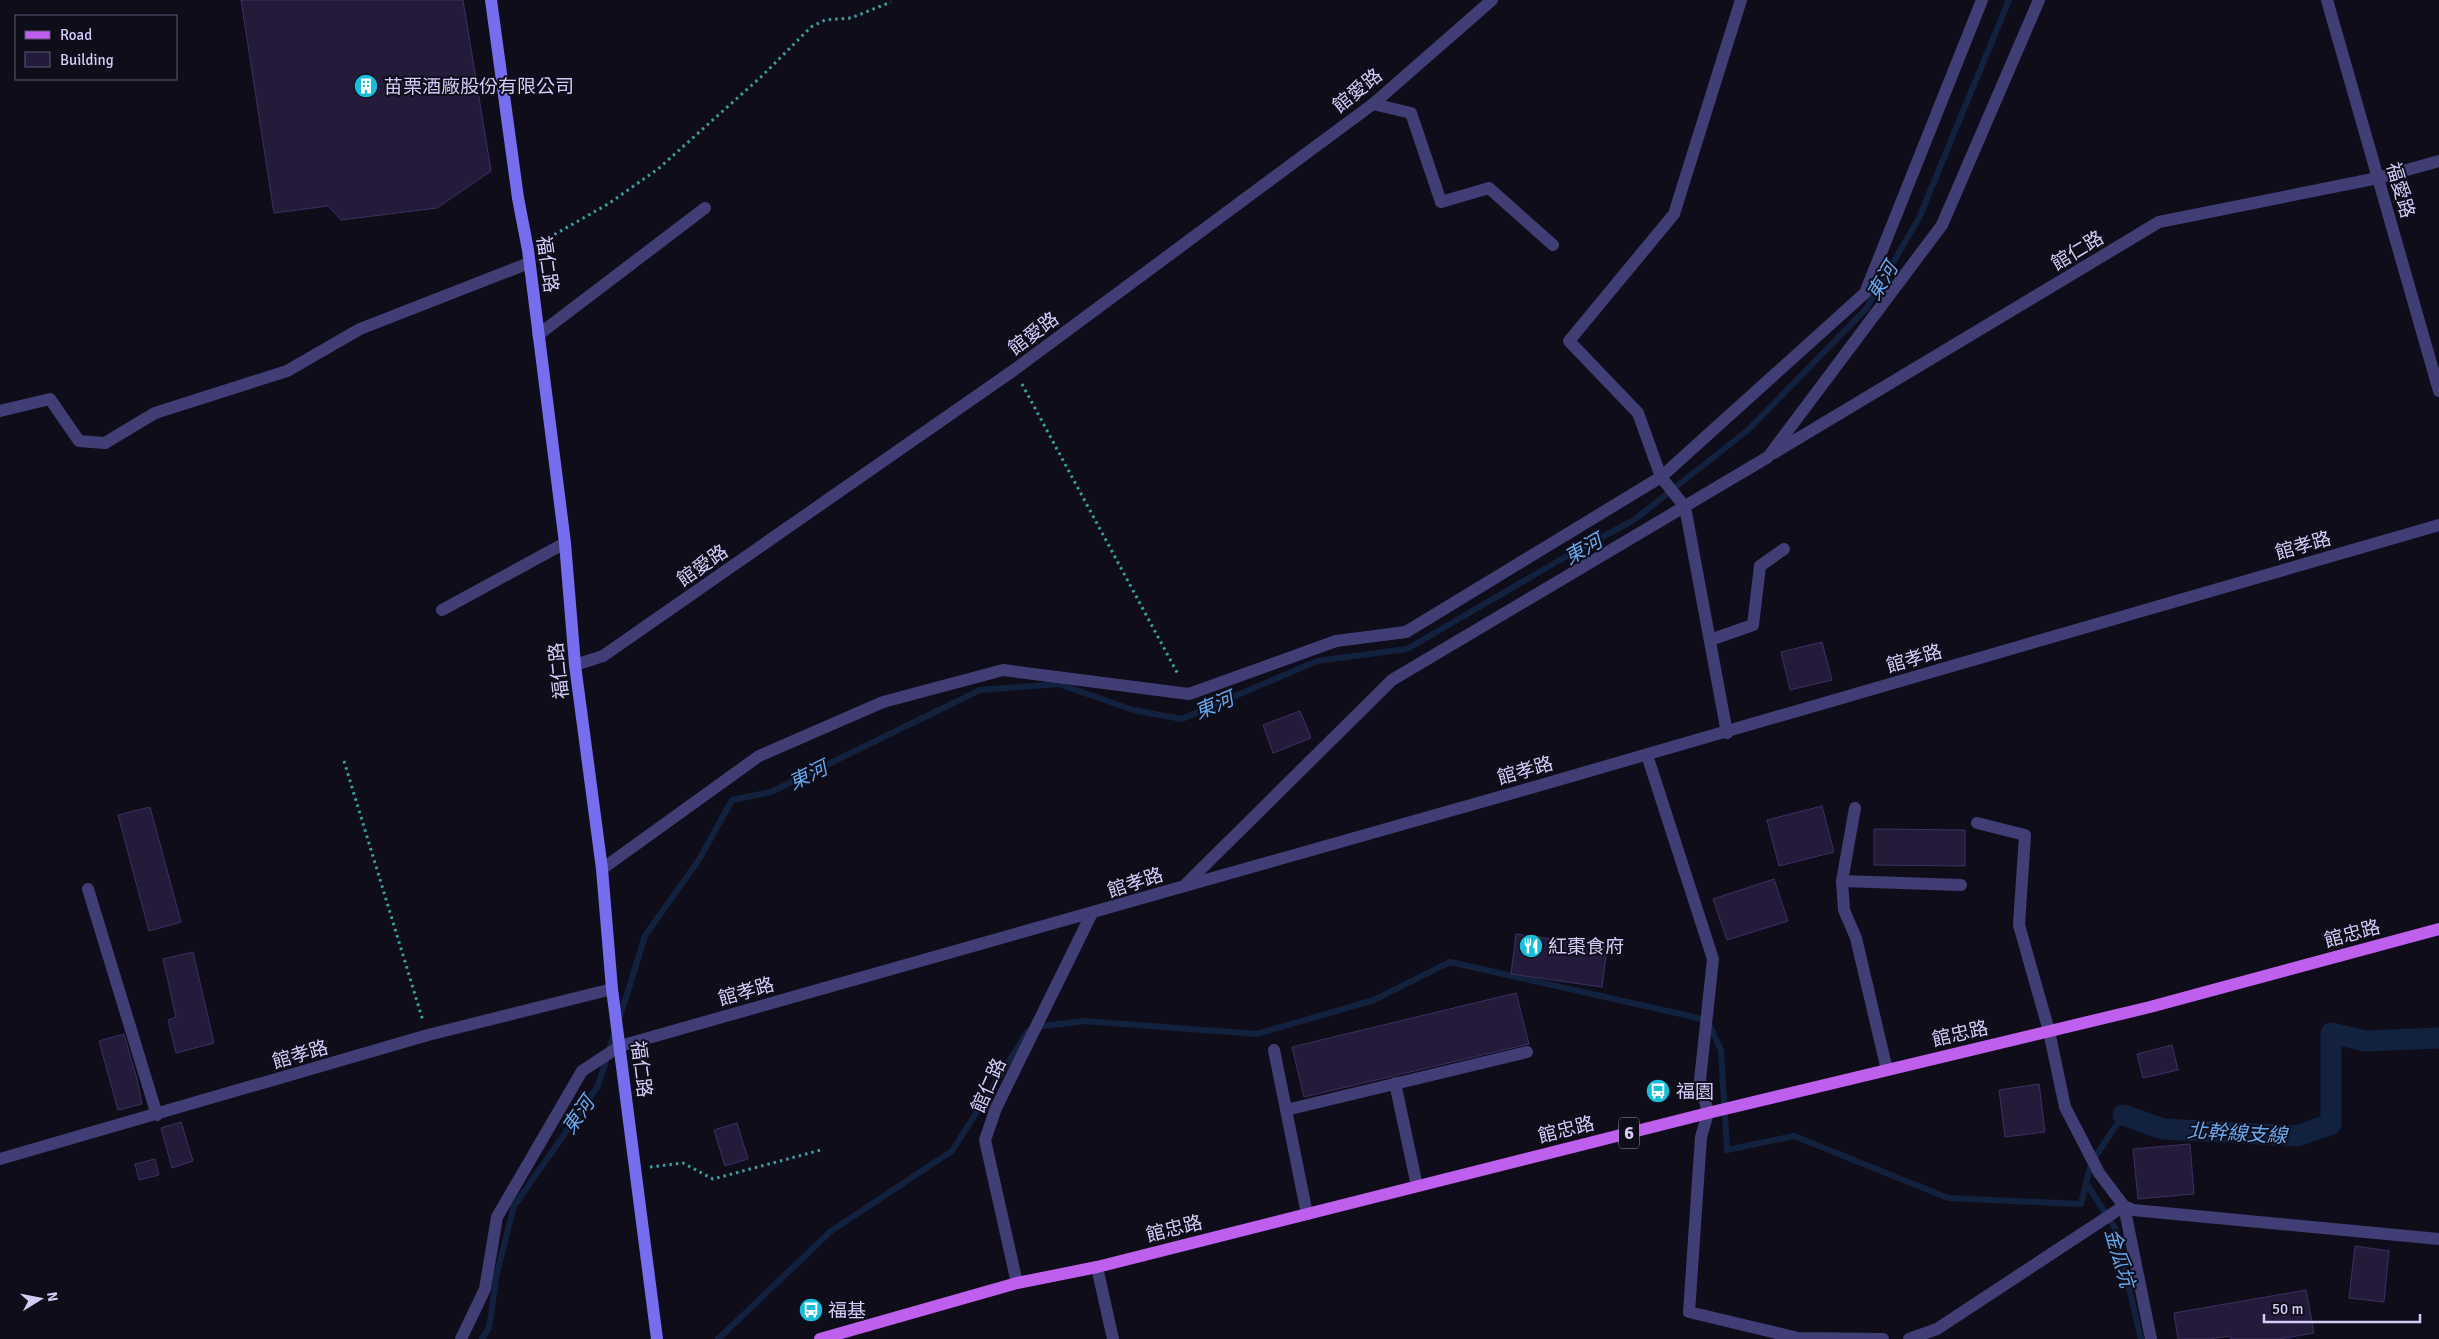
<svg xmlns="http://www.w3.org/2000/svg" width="2439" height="1339" viewBox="0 0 2439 1339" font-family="Signika,'Noto Sans TC',sans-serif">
  <rect width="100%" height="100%" fill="#100d1b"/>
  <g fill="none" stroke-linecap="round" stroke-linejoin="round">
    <!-- stream -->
    <path stroke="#12223e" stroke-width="6" d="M619,1020l26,-84 55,-78 32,-58 39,-8 209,-102 79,-6 74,26 49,9 135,-58 90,-12 158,-92 69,-37 114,-90 118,-121 53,-91 90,-218
      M1036,1027l48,-6 173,13 117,-34 76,-38 257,58 14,30 6,100 67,-14 154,62 133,6 10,-41 32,-48
      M2086,1183l29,45 26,111
      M482,1339l7,-11 8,-55 17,-67 84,-120 16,-52
      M718,1339l113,-108 121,-80 76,-120"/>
    <!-- canal -->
    <path stroke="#12223e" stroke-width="21" d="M2123,1115l40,14 134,7 34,-12v-91l34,8 74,-3"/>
  </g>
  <!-- building -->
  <path fill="#231b39" stroke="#3c3063" d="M241,0h222l28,171 -54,37 -96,12 -13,-14 -54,7z
    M1822,642l10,38 -42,10 -9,-38z
    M1300,711l11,27 -38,15 -10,-28z
    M1822,806l12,46 -55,14 -12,-46z
    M150,807l31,115 -32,9 -31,-116z
    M1874,829l91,1v36l-91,-1z
    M1774,879l14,42 -61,19 -14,-41z
    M1516,934l91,13 -5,40 -91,-13z
    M193,952l21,91 -38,10 -8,-33 8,-3 -13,-58z
    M1516,993l13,51 -225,53 -12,-50z
    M124,1034l13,45 5,25 -24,6 -19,-69z
    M2172,1045l6,25 -35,8 -6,-24z
    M2039,1084l6,48 -40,5 -6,-47z
    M181,1122l12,39 -21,7 -11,-40z
    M737,1123l11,36 -23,7 -11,-36z
    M2190,1144l4,50 -56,5 -5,-50z
    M155,1159l4,16 -20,5 -4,-16z
    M2355,1246l34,5 -5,51 -35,-4z
    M2306,1290l8,43 -35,6h-48l-1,-3 -21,3h-31l-4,-26z"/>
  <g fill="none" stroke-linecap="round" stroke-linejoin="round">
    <!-- path -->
    <path stroke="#39a09f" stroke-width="3" stroke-dasharray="2.5 4" stroke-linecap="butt" d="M543,241l65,-37 50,-35 104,-93 49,-49 14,-7 26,-2 40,-16
      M1022,384l157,292
      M344,761l79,260
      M650,1167l33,-4 30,16 108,-29"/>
    <!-- lane -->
    <path stroke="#413d75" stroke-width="12" d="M1373,104l38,9 30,89 48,-14 64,57
      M538,335l167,-127
      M0,411l50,-12 29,42 26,2 50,-30 132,-42 73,-42 169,-66
      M442,610l123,-67
      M1710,640l43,-15 7,-59 24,-17
      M1855,808l-13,73 2,29 12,28 31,132
      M1977,823l48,12 -6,90 30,106 16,76 34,66 25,33 27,133
      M1842,881l119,4
      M88,889l69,226
      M1274,1050l33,164
      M1395,1083l22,103
      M1286,1110l241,-58
      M1708,1113l-7,24 -12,175 109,26 85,1
      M1097,1267l16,72
      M1909,1339l28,-10 187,-123 9,4 306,29"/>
    <!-- street -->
    <path stroke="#413d75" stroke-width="12" d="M2327,0l112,391
      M1774,453l385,-231 219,-44 61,-17
      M575,665l28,-9 411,-286 359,-266 119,-104
      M1727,733l-42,-226 -24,-30 -23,-64 -69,-72 105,-127 67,-214
      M1647,755l66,204 -13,121 8,33
      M602,869l157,-113 124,-54 120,-32 186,24 147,-53 70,-9 255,-155 204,-184 117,-293
      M1186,884l206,-204 376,-223 174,-232 97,-225
      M0,1159l428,-124 184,-46
      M1017,1283l-32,-143 11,-32 95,-193
      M461,1339l24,-50 12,-72 85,-146 38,-25c608,-169 1213,-345 1819,-521"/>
    <!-- secondary -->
    <path stroke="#776eef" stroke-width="12" d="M491,0l27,198 10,52 37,293 10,122 27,204 10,120 45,350"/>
    <!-- primary -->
    <path stroke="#be5fed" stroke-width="12" d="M820,1339l197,-56 80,-16 611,-154 442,-106 289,-78"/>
  </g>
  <!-- icons -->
  <defs>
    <g id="building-disc" transform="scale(1.25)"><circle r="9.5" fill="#18bed9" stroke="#100d1b"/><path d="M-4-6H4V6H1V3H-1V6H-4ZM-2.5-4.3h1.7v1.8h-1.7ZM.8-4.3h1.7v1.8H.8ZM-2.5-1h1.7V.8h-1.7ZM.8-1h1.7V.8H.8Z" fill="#fff"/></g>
    <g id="restaurant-disc" transform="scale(1.25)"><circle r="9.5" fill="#18bed9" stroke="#100d1b"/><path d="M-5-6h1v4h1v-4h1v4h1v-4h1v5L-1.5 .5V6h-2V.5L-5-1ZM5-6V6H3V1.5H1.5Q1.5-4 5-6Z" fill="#fff"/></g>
    <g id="bus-disc" transform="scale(1.25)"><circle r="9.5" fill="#18bed9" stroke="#100d1b"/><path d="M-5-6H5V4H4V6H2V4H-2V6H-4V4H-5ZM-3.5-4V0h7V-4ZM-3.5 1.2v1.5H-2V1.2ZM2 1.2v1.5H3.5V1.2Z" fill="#fff"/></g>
  </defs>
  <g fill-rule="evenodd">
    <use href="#building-disc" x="366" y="86"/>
    <use href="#restaurant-disc" x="1531" y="946"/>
    <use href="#bus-disc" x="1658" y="1091"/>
    <use href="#bus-disc" x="811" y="1310"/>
  </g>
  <g text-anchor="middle" stroke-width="4" stroke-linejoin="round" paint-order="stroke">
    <!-- shield labels -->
    <rect fill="#100d1b" stroke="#9893b6" stroke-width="1" x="1619" y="1117.5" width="20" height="31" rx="4"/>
    <g font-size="18" font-weight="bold" fill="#d3ccf9">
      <text x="1629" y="1139">6</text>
    </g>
    <!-- poi labels -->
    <g font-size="19" fill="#d3ccf9" stroke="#100d1b" text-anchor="start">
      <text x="384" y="93">苗栗酒廠股份有限公司</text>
      <text x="1548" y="953">紅棗食府</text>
      <text x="1676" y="1098">福園</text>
      <text x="828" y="1317">福基</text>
    </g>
    <!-- street labels -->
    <g font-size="19" fill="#d3ccf9" stroke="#100d1b">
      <text transform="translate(1357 90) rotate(-39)" y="7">館愛路</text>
      <text transform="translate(2401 190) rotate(74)" y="7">福愛路</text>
      <text transform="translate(2077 250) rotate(-31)" y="7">館仁路</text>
      <text transform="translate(548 264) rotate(82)" y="7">福仁路</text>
      <text transform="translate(1033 333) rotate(-37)" y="7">館愛路</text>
      <text transform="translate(2303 545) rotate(-16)" y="7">館孝路</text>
      <text transform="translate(702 565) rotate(-35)" y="7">館愛路</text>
      <text transform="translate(1914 658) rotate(-16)" y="7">館孝路</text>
      <text transform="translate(558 671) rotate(-96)" y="7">福仁路</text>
      <text transform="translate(1525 770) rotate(-16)" y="7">館孝路</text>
      <text transform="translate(1135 882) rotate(-18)" y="7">館孝路</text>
      <text transform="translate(2352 933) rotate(-15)" y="7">館忠路</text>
      <text transform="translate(746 991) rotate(-16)" y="7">館孝路</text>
      <text transform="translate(1960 1033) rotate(-13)" y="7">館忠路</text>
      <text transform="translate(300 1054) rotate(-16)" y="7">館孝路</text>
      <text transform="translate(642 1069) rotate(83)" y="7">福仁路</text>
      <text transform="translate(988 1085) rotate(-66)" y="7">館仁路</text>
      <text transform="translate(1566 1129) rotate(-14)" y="7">館忠路</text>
      <text transform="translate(1174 1228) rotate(-14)" y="7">館忠路</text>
    </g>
    <!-- water labels -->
    <g font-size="20" font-style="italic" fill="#66a9ee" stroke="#100d1b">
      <text transform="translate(1882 281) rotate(-59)" y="7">東河</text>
      <text transform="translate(1583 549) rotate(-30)" y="7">東河</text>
      <text transform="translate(1214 705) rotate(-23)" y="7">東河</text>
      <text transform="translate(808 775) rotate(-26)" y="7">東河</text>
      <text transform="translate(578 1115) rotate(-55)" y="7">東河</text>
      <text transform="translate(2237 1133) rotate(3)" y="7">北幹線支線</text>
      <text transform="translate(2120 1258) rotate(74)" y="7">金瓜坑</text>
    </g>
  </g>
  <!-- legend -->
  <rect x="15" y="15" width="162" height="65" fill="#100d1b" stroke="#5e5974"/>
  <rect x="25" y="31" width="25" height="8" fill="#be5fed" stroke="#5e5974"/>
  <text x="60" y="40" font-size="15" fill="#d3ccf9">Road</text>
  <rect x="25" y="52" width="25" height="15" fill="#231b39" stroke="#5e5974"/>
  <text x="60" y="65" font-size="15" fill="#d3ccf9">Building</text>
  <!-- north arrow -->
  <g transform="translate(40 1299) rotate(80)" stroke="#100d1b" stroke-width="4" paint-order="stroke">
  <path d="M0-4L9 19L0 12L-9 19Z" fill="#d3ccf9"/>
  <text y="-8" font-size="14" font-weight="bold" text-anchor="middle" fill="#d3ccf9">N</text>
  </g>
  <!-- scale -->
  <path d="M2264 1314v8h156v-8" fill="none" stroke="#d3ccf9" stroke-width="2.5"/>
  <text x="2272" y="1314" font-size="15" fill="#d3ccf9" stroke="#100d1b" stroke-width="4" paint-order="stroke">50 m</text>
</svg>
